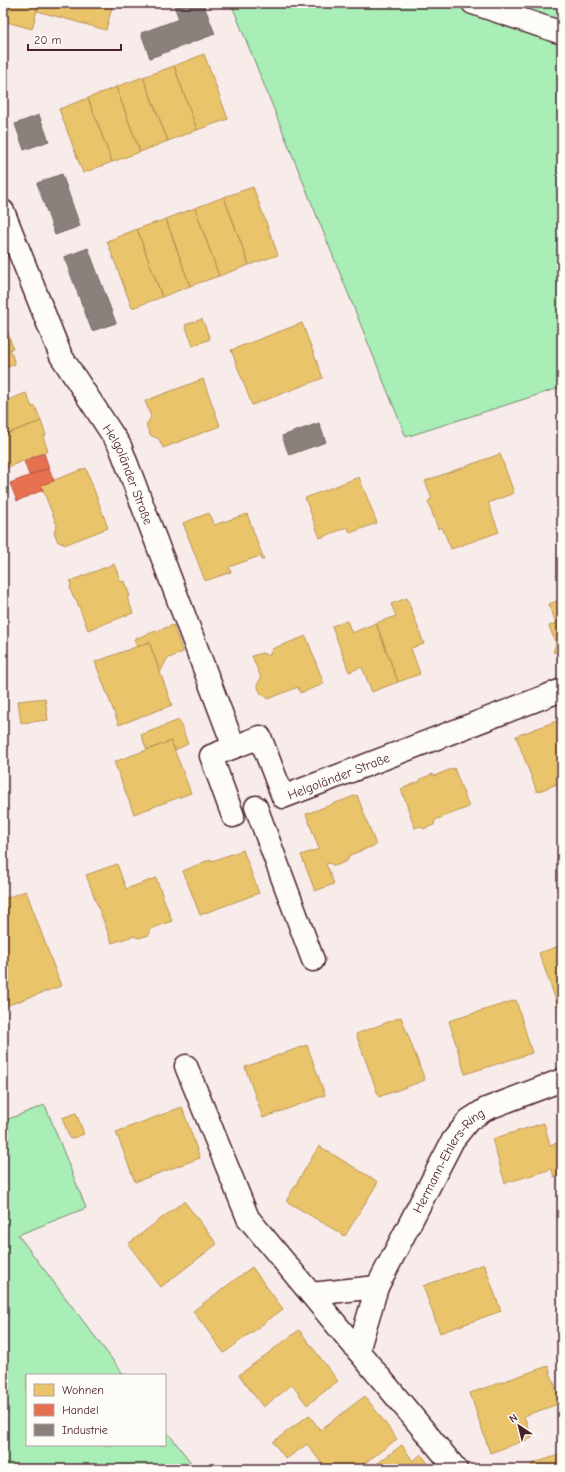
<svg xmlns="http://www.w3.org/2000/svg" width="565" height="1472" viewBox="0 0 565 1472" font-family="'Comic Neue',sans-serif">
  <rect width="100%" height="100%" fill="#f8eceb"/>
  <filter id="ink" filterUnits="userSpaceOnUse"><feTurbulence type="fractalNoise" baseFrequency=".025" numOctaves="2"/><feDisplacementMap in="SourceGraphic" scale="8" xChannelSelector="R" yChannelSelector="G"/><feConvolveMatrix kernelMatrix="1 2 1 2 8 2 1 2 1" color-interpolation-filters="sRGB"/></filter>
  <g filter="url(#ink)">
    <!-- green -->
    <path fill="#a9edb7" stroke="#7a8671" d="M231,3h331v384l-156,50z
      M45,1105l41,103 -68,27 106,140h-97v70h138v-16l31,40h-193v-348z"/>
    <!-- homes -->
    <path fill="#e9c46a" stroke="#b99257" d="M3,3h36l-7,26 -29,-8z
      M39,3h74l-7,27 -69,-19z
      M204,54l24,65 -31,11 -23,-64z
      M174,66l23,64 -29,11 -25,-64z
      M143,77l25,64 -28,11 -24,-65z
      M116,87l24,65 -28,10 -24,-64z
      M88,98l24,64 -29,11 -24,-64z
      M253,187l25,68 -29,10 -25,-68z
      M224,197l25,68 -30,11 -24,-68z
      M195,208l24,68 -29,10 -24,-67z
      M166,219l24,67 -28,11 -25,-68z
      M137,229l25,68 -30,11 -25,-67z
      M202,319l8,20 -17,7 -8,-21z
      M3,321l5,12 -5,2z
      M302,323l21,55 -71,27 -21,-55z
      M8,333l5,15 -3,1 5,15 -12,5v-34z
      M203,379l17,47 -57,22 -4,-9 -9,-4 -4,-10 5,-8 -6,-16z
      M26,393l6,14 3,-1 6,15 -38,14v-33z
      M41,421l5,14 -3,2 5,14 -45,18v-34z
      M500,454l14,39 -26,10 11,29 -48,17 -9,-22 -4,2 -10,-28 4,-2 -7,-18z
      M86,468l22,60 -44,17 -1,-2 -5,-1 -4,-10 3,-7 -16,-40z
      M359,477l18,46 -27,10 -2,-6 -28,11 -15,-40z
      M209,513l5,12 33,-11 17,46h-2l-2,-4 -31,11 2,5 -26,9 -22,-58z
      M114,564l7,18 3,-1 6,15 -3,1 6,16 -45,17 -12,-31 -3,-2 -3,-9 1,-3 -1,-4z
      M407,598l17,46 -13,4 9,26 -22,8 -22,-59 20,-7 -5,-12z
      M562,599v61l-2,-6 -7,-2 3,-8 -7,-18 7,-3 -7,-19z
      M347,621l5,12 24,-10 22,59 -26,10 -10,-25 -13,5 -17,-46z
      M173,625l10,27 -16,7 -7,14 -11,-31 -12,5 -3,-8z
      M306,636l18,48 -24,9 -2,-6 -30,12 -1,-2 -6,-3 -4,-9 4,-7 -9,-22 10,-3 7,3 3,-7z
      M149,642l23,63 -53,20 -24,-63z
      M45,698l3,22 -27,3 -3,-22z
      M562,719v63l-25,10 -21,-56z
      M179,720l9,24 -13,6 -4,-9 -24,9 -6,-15z
      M171,741l20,52 -57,21 -20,-52z
      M454,768l15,39 -34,13 -1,5 -11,4 -3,-3 -5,2 -14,-39 20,-8 -1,-2 13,-5 1,2z
      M357,795l19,50 -26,10 -3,6 -12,5 -6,-3 -3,1 8,20 -19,7 -14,-36 18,-6 -13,-35z
      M243,850l16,43 -59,22 -17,-44 28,-12 1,2z
      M117,864l9,25 30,-11 16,43 -21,8 -2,6 -10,3 -6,-2 -21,7 -26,-68z
      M26,891l35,95 -58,21v-108z
      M562,945v72l-23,-64z
      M516,1000l16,53 -67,21 -16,-53z
      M401,1017l24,63 -46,17 -23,-63z
      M307,1045l18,50 -62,23 -18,-51z
      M182,1107l18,51 -65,24 -19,-50z
      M76,1113l8,21 -14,5 -8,-21z
      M544,1123l6,22 11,-3 1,33 -8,2 -2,-8 -47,14 -13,-44z
      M319,1146l59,36 -33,54 -59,-35z
      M184,1201l33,43 -56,43 -33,-43z
      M484,1264l17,47 -61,22 -17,-47z
      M252,1267l31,42 -59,44 -31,-42z
      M299,1330l39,51 -31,24 -15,-20 -29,22 -24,-32z
      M548,1366l13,37 -37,13 8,22 -42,15 -20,-60z
      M365,1396l32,43 -40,30h-31l-19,-25 -21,15 -13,-17 36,-27 11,15z
      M402,1445l11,16 8,-7 11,15h-62z
      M562,1454v15h-29l-2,-5z"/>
    <!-- shops -->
    <path fill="#e76f51" stroke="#b85746" d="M44,453l5,15 -20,7 -5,-14z
      M49,468l5,13 -13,4 2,5 -26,11 -7,-18z"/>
    <!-- industry -->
    <path fill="#8a817c" stroke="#776464" d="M173,3h30l12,31 -65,24 -9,-25 38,-14z
      M39,115l10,26 -25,9 -9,-26z
      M62,174l18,52 -25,9 -18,-52z
      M88,248l28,75 -24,8 -28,-74z
      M319,423l7,19 -37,13 -7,-19z"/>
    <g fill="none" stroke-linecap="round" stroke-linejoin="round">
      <!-- minor casing -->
      <g stroke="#4a1f2b" stroke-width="25">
        <g id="minor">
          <path d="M473,3l89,30"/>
          <path id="s1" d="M3,211l58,145 59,90 114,301"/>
          <path d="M256,807l57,153"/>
          <path id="s2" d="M233,816l-22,-60 49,-19 23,60 279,-107"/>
          <path d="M186,1066l62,152 208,251"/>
          <path d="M311,1294l66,-7"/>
          <path id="s3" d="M358,1351l19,-64 76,-147 16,-20 17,-11 76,-29"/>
        </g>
      </g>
      <!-- minor -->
      <use href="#minor" stroke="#fdfcf7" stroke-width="22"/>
    </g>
  </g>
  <g text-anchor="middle" stroke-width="4" stroke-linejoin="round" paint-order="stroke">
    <!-- street labels -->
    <g font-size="13" fill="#4a1f2b" stroke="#fdfcf7">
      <text dy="5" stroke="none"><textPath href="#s1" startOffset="293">Helgoländer Straße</textPath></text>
      <text dy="5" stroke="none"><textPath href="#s2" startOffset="240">Helgoländer Straße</textPath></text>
      <text dy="5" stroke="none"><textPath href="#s3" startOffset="213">Hermann-Ehlers-Ring</textPath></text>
    </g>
  </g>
  <!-- margin -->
  <rect width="565" height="1472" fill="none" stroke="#fdfcf7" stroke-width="16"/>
  <rect x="8" y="8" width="549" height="1456" fill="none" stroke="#4a1f2b" stroke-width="1.5" filter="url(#ink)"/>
  <!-- legend -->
  <rect x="26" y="1374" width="140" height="72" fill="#fdfcf7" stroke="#b5a4a5"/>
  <rect x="34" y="1384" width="20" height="12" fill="#e9c46a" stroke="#b5a4a5"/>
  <text x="62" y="1394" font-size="12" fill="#4a1f2b">Wohnen</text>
  <rect x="34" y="1404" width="20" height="12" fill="#e76f51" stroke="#b5a4a5"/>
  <text x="62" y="1414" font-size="12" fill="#4a1f2b">Handel</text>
  <rect x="34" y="1424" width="20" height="12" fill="#8a817c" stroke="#b5a4a5"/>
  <text x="62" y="1434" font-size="12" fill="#4a1f2b">Industrie</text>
  <!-- north arrow -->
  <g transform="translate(519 1426) rotate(325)" stroke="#fdfcf7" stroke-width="3" paint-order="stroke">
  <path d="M0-3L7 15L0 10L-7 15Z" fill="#4a1f2b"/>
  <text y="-6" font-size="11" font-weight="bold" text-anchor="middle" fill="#4a1f2b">N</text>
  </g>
  <!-- scale -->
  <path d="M28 44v6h93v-6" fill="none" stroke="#4a1f2b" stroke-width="2"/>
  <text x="34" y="44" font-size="12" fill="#4a1f2b" stroke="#fdfcf7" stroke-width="3" paint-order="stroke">20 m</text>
</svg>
